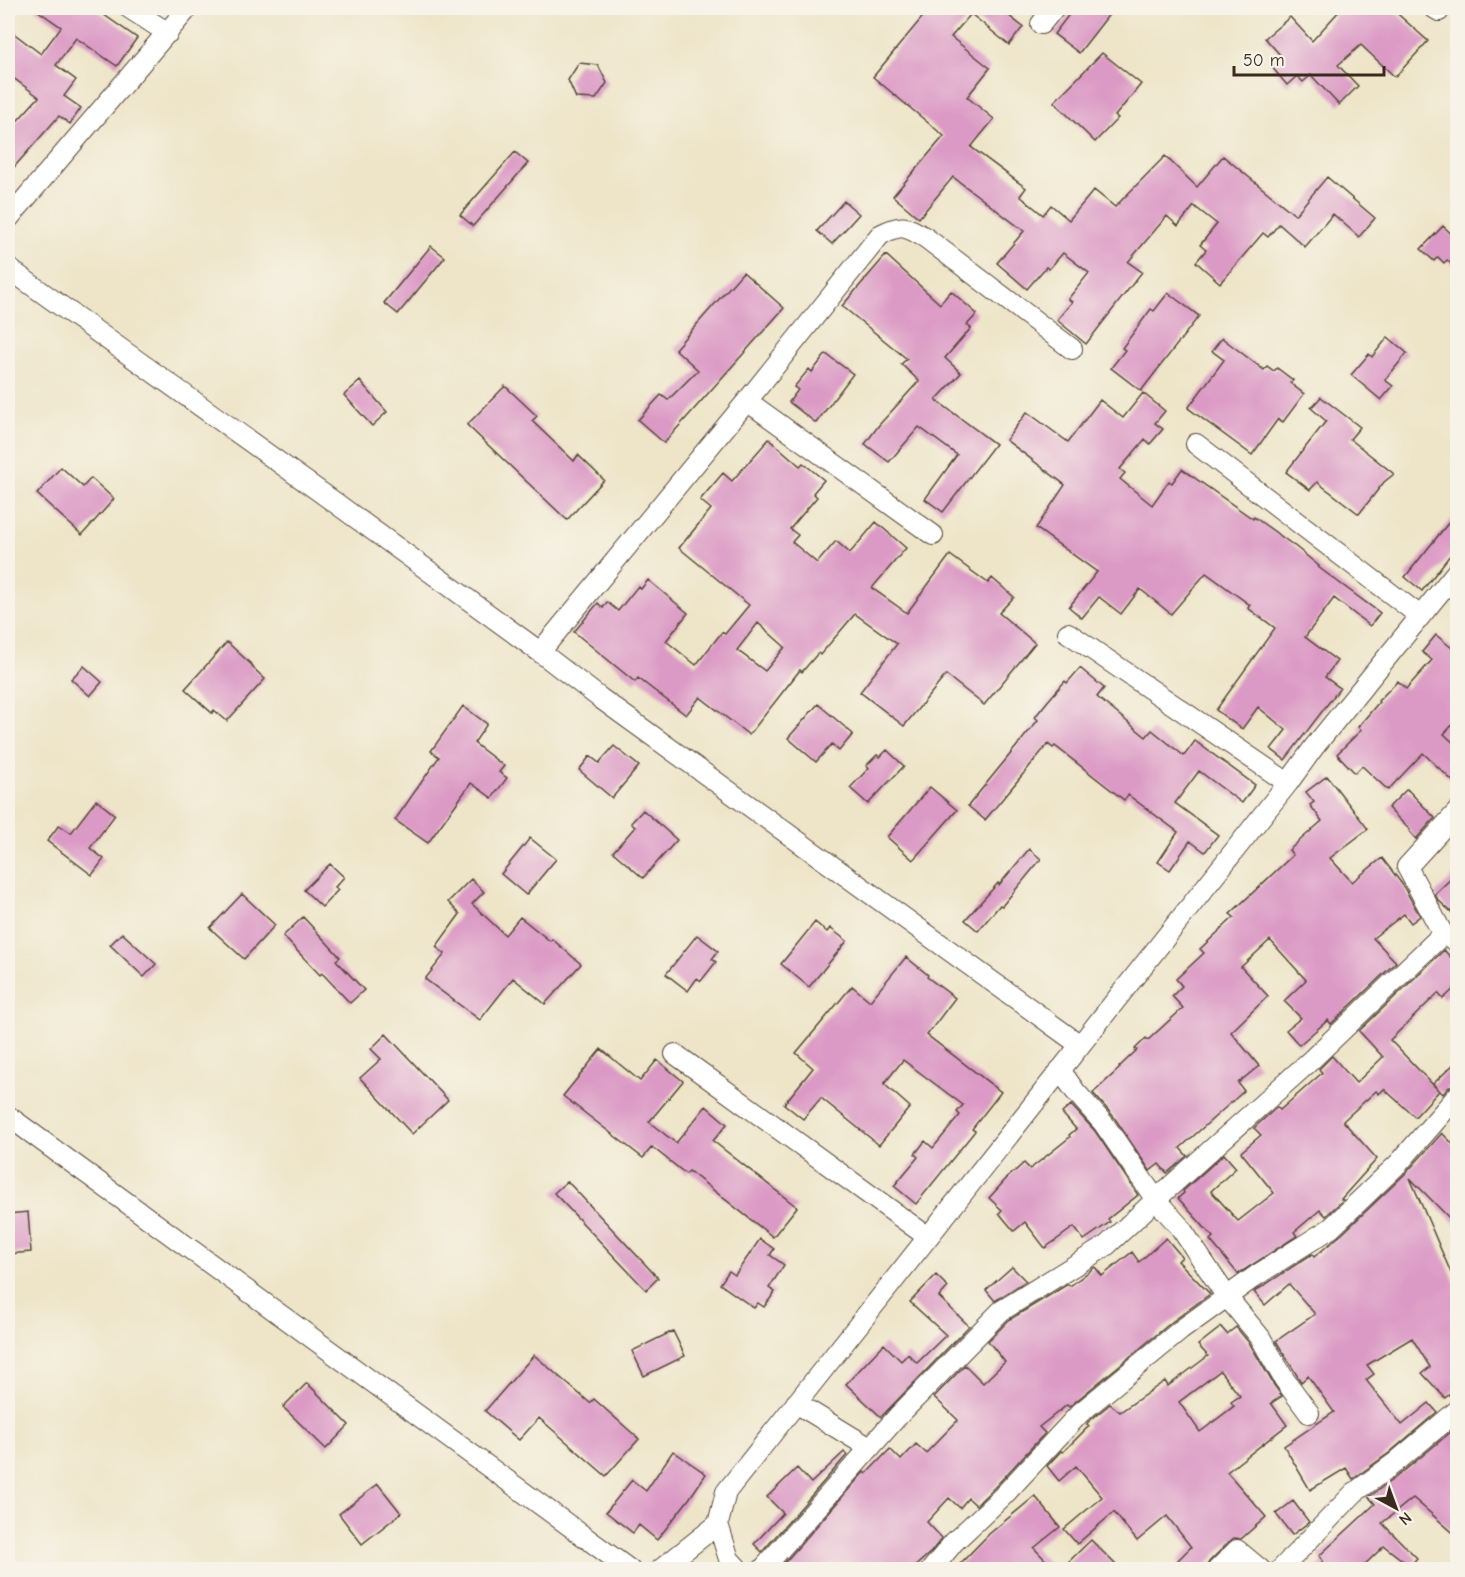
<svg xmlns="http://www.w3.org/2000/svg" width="1465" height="1577" viewBox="0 0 1465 1577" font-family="'Comic Neue',sans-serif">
  <rect width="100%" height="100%" fill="#f7f3e8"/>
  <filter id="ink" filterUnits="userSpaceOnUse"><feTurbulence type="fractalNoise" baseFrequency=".0167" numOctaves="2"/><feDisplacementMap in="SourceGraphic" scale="12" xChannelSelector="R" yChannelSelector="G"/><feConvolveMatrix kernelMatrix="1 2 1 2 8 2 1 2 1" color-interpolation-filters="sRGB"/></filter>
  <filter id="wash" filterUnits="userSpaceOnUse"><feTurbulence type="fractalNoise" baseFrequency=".008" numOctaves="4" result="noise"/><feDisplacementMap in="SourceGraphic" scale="24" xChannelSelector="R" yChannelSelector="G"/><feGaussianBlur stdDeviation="1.35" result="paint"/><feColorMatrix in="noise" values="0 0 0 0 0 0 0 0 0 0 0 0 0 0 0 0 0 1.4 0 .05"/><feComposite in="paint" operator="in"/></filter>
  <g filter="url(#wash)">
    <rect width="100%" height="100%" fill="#eee5c9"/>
    <g id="blocks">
      <!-- building -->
      <path fill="#db9ac5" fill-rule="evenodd" d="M34,8h60l43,30 -20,28 -41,-28 -20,27 20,15 -12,16 17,12 -11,16 -11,-8 -51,58v-43l31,-34 -31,-23v-45l33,25 20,-27z
        M930,8h69l24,19 -14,18 -38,-31 -20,23 39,31 -23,29 27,22 -23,28 55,41 -6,8 23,19 8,-10 18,15 25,-30 21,17 50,-51 32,31 26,-31 72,59 32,-38 48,41 -16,19 -26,-23 -28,33 -26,-23 -11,13 -5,-4 -43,50 -24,-21 10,-12 -6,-5 17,-21 -23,-18 -16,20 -11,-10 -39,46 14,10 -56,72 -29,-24 15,-18 -4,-3 21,-26 -26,-20 -14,16 -3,-2 -19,22 -30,-26 27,-32 -71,-54 -34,41 -26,-22 51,-60 -71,-59z
        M1074,8h40l-35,45 -25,-19z
        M1342,8h49l37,33 -33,36 -34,-32 -23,20 20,21 -19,19 -28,-30 -8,7 -6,-6 -10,9 -16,-19 11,-9 -17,-19 25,-21 22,24z
        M1102,53l39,31 -26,32 3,2 -23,24 -41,-40z
        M579,63l19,2 9,18 -11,16 -20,-1 -8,-18z
        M515,152l13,11 -55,63 -13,-11z
        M844,201l15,13 -27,30 -15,-13z
        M1443,226l15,14v30l-11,-10 -3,3 -6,-6 -4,4 -13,-12z
        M431,246l14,11 -47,57 -14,-11z
        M886,255l54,49 11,-13 26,23 -10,11 4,3 -26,30 16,15 -25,27 59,44 -52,68 -18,-13 32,-44 -38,-28 -30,35 -24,-18 14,-19 40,-44 -18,-17 6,-5 -65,-53z
        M743,272l41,36 -120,135 -26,-23 23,-25 7,5 30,-30 -23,-21z
        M1168,293l31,23 -58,75 -30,-23 14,-18 -3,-2 29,-39 3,2z
        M1388,337l19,16 -22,27 8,6 -12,14 -30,-25 18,-21 3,3z
        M1222,338l42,32 3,-4 7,5 3,-3 16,12 -3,3 14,11 -21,28 -5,-3 -26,36 -64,-47 36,-48 -12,-9z
        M826,354l27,20 -37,49 -27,-21 9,-12 -4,-3 15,-18 3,3z
        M360,381l27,31 -15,14 -28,-31z
        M505,386l32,30 -5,5 42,40 4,-6 26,25 -37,40 -100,-95z
        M1143,393l22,18 -10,12 8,6 -13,15 -5,-5 -25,30 5,4 -5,6 32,26 17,-24 3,2 10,-14 71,50 1,-2 42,30 23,19 -1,1 62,46 -10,13 -36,-28 -29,39 32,24 -12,16 15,11 -55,72 -14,-11 15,-19 -28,-23 -16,22 -26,-19 59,-82 -27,-20 2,-3 -44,-32 -35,41 -31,-25 -19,25 -22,-17 -17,21 -13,-11 28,-35 -61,-44 29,-43 -59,-45 21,-28 41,30 32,-42 23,18z
        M1321,397l39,30 -10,12 44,35 -10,8 -25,32 -42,-32 -7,8 -24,-18 40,-51 -15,-13z
        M769,439l31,27 3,-3 21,17 -11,13 4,4 -27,32 8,6 -6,7 25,21 19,-22 14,12 26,-31 30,26 -34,40 35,25 43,-58 38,28 4,-5 22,19 -15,16 36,30 -51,62 -38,-30 -42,51 -44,-34 37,-48 -42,-30 -35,41 -2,-2 -16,19 -2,-2 -51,65 -49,-38 -14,18 -48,-37 -3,4 -61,-50 24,-29 5,5 4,-6 11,9 20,-25 3,3 7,-9 40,33 -22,28 30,24 26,-33 3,2 24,-29 -70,-57 32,-39 -11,-9 23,-27 9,8zM758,623l27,24 -20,24 -28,-21z
        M61,467l22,20 8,-9 23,21 -32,36 -45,-41z
        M1458,511v34l-36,46 -17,-14z
        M1436,635l22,18v66l-14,15 14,13v39l-35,-33 -35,37 -26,-24 -7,7 -18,-19 24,-24 -3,-3 21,-25 -1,-1 20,-20 8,8 26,-29 -10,-8z
        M227,642l26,24 -1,1 13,12 -38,42 -13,-11 -2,3 -27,-24z
        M84,666l18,16 -12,14 -19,-17z
        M1080,668l24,20 -7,9 49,40 6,-7 32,26 11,-15 60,44 -13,18 -43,-32 -24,32 43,32 -13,17 -15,-11 -20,29 -12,-8 20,-30 -50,-37 -4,5 -69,-54 -2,2 -5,-4 -63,76 -17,-14 70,-86 -3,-3 12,-15 18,-21 2,2z
        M818,704l35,30 -14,17 -7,-7 -16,18 -28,-24z
        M463,706l24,18 -13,19 30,23 -5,6 8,6 -15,20 -21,-15 -43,60 -33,-23 44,-63 -8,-6z
        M614,746l25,20 -27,32 -33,-28 11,-14 9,7z
        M887,750l17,16 -36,38 -18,-16 19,-20 -3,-2 11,-11 3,2z
        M1327,776l41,53 -38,29 22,24 30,-24 20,26 18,32 -9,7 -7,-9 -31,24 23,24 -65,62 -3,-4 -29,25 -13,-15 15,-12 -17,-17 22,-21 -36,-40 -29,27 27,29 -37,36 28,34 -21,17 6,8 -64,57 7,8 -20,17 -8,-9 -9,7 -36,-54 -21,-24 27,-25 -1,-1 18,-17 -2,-1 11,-11 2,2 35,-32 -11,-12 10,-10 -6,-7 28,-26 -4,-4 34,-32 -4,-3 63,-59 -4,-5 33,-29 -12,-16 4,-3 -8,-10z
        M930,787l27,23 -44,50 -26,-23z
        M1407,789l28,29 -19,21 -7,-8 1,-1 -22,-22z
        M96,800l19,15 -25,33 14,11 -12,16 -45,-34 12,-16 12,8z
        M643,810l34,30 -34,38 -30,-26 22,-25 -4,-4z
        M530,838l26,21 -30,36 -25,-21z
        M1029,849l12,10 -39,47 -2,-1 -22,26 -13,-11 33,-37 1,2z
        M330,864l14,13 -9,10 3,3 -16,17 -18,-17z
        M1458,872v46l-20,-18 -3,-6z
        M471,879l13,13 -12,12 33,31 15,-18 30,24 2,-2 29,25 -36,40 -32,-26 -33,42 -55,-41 20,-25 -9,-7 24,-33 -12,-12z
        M242,894l33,31 -31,34 -34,-31z
        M303,917l37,40 -4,3 28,30 -14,13 -28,-30 -2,2 -37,-39z
        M815,922l12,10 3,-4 17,13 -38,46 -28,-23z
        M122,933l34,31 -12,13 -34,-32z
        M697,935l21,16 -6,8 4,3 -15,19 -4,-3 -9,13 -22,-17z
        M1444,950l14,15v20l-15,14 -5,-6 -48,47 49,51 -24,26 -31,-28 -5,5 -3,-3 -33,30 34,38 -36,40 2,1 -17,16 -6,-6 -26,22 3,4 -59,38 -28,-34 3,-3 -35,-39 6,-5 -1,-2 41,-37 12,14 -25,23 27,30 36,-28 -33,-41 20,-17 -7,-7 23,-21 3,3 42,-37 -3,-4 13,-13 24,27 27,-26 -24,-26z
        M906,957l22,18 -1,2 28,21 -28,37 74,57 -29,37 3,2 -59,73 -22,-18 24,-29 -3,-3 10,-13 8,7 27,-33 -3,-3 6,-7 -60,-45 -19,24 26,23 -31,38 -58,-47 -18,21 -19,-15 29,-36 -17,-15 56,-67 18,15z
        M386,1034l62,66 -36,34 -52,-56 21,-19 -10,-10z
        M601,1049l39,32 17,-21 26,21 -34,41 27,21 30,-37 21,18 -14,17 84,66 -24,30 -84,-66 -3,3 -34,-27 -9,11 -80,-62z
        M1458,1060v23l-9,4 -6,7 -10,-10z
        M1071,1105l24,26 43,64 -30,24 2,3 -26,18 -10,-13 -29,21 -20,-26 -11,9 -15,-18 3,-3 -13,-12 18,-20 17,-15 6,6 40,-32 -1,-2 7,-6 -14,-16z
        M1442,1133l16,16v78l-48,-49 48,111v98l-13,11 -23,-25 8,-6 -18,-29 -45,27 7,9 -8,6 36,45 27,-22 8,9 -48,41 -36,26 -7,-11 -36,22 -26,-44 50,-34 -26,-36 -7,6 -25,-41 39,-27 -26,-30 -24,21 -11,-13 58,-38 2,3 28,-23 65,-62z
        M567,1181l91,97 -12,12 -92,-97z
        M28,1212l3,40 -23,2v-40z
        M1166,1238l16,19 -4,4 32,33 -37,27 -104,86 -2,-2 -28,22 6,6 -51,55 -18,17 -8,-7 -8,10 -11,-10 -22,24 15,16 -11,14 -19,17h-130l-2,-1 84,-96 2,2 24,-25 11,11 15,-16 10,9 32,-33 -24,-23 31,-32 18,18 22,-21 -17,-21 21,-21 59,-36 2,2 25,-19 7,9 30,-24 7,10z
        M760,1239l14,10 -4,6 14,10 -15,23 6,4 -11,15 -6,-4 -4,5 -34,-24 9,-13 6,4z
        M1012,1267l14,14 -31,20 -9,-11z
        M936,1275l12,12 -9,10 30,29 -88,91 -35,-33 38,-40 17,17 7,-7 9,9 29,-28 -36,-33z
        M1221,1327l6,7 9,-7 14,17 24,41 8,11 -11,7 16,22 -60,47 39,45 -25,22 -7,-1 -5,4 -20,20 -4,7h-21l-7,-8 14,-14 -24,-31 -30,25 -23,-29 -37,32 -13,-15 38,-32 -26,-31 -17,15 -12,-15 14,-15 2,1 26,-26 -2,-2 1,-2 22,-18 10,8 45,-31 3,5 40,-30 -10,-11zM1220,1371l20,25 -9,6 3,4 -34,26 -21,-30z
        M673,1331l12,25 -41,20 -12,-25z
        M534,1355l56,48 4,-4 45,40 -33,37 -67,-58 -20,22 -34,-29z
        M307,1383l42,42 -23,24 -43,-42z
        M1452,1431l6,6v100l-45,-39 -31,25 35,35 -7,8 -26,-20 -24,23h-44l7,-8 -4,-5 56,-52 -6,-7 35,-26z
        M673,1451l33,23 -17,25 -32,41 -18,-15 -6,8 -27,-21 26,-32 14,11z
        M844,1452l3,3 -85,97 -8,-8 29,-31 -16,-16 30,-29 14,15z
        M378,1484l23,29 -39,31 -23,-30z
        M1035,1496l25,31 -26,21 20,21h-99l34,-35z
        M1293,1501l16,21 -17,13 -16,-21z
        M1091,1540l29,29h-59z"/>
    </g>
  </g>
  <g filter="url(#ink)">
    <use href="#blocks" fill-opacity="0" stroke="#564638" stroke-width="1.5"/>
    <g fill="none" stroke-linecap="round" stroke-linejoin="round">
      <!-- street casing -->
      <g stroke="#564638" stroke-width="22">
        <path id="street" d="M129,8l39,25
          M1434,8l5,3
          M1041,24l13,-16
          M8,219l180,-211
          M8,268l329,236 203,148 60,46 480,347
          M747,401l186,134
          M1196,444l224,172
          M1068,633l220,150
          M540,652l207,-251 133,-166c22,-12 26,-9 46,3l146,111
          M1458,811l-51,56 36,67 15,8
          M675,1054l253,183
          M1060,1070l15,21 29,33 52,76 24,27 47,70 33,40 24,42 25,34
          M8,1116l622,454
          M796,1403l74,45
          M660,1570l58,-46
          M739,1570l-10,-11 -11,-35 8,-32 562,-709 26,-36 144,-177
          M762,1570l136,-154 103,-105 105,-65 57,-53 146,-131 134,-128
          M931,1570l23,-28 49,-46 77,-83 101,-83 76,-55 74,-47 68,-65 59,-68
          M1217,1570l20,-20 24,20
          M1280,1570l74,-77 42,-31 62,-52"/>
      </g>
      <!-- street -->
      <use href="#street" stroke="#fff" stroke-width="20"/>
    </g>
  </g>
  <!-- margin -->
  <rect width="1465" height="1577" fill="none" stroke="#f7f3e8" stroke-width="30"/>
  <!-- north arrow -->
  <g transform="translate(1396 1508) rotate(139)" stroke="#f7f3e8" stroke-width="4.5" paint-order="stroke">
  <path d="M0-4.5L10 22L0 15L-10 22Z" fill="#3b2a1e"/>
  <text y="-9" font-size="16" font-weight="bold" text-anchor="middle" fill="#3b2a1e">N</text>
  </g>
  <!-- scale -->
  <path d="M1234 66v9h150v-9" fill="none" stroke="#3b2a1e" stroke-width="3"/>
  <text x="1243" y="66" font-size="18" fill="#3b2a1e" stroke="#f7f3e8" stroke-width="4.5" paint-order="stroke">50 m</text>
</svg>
